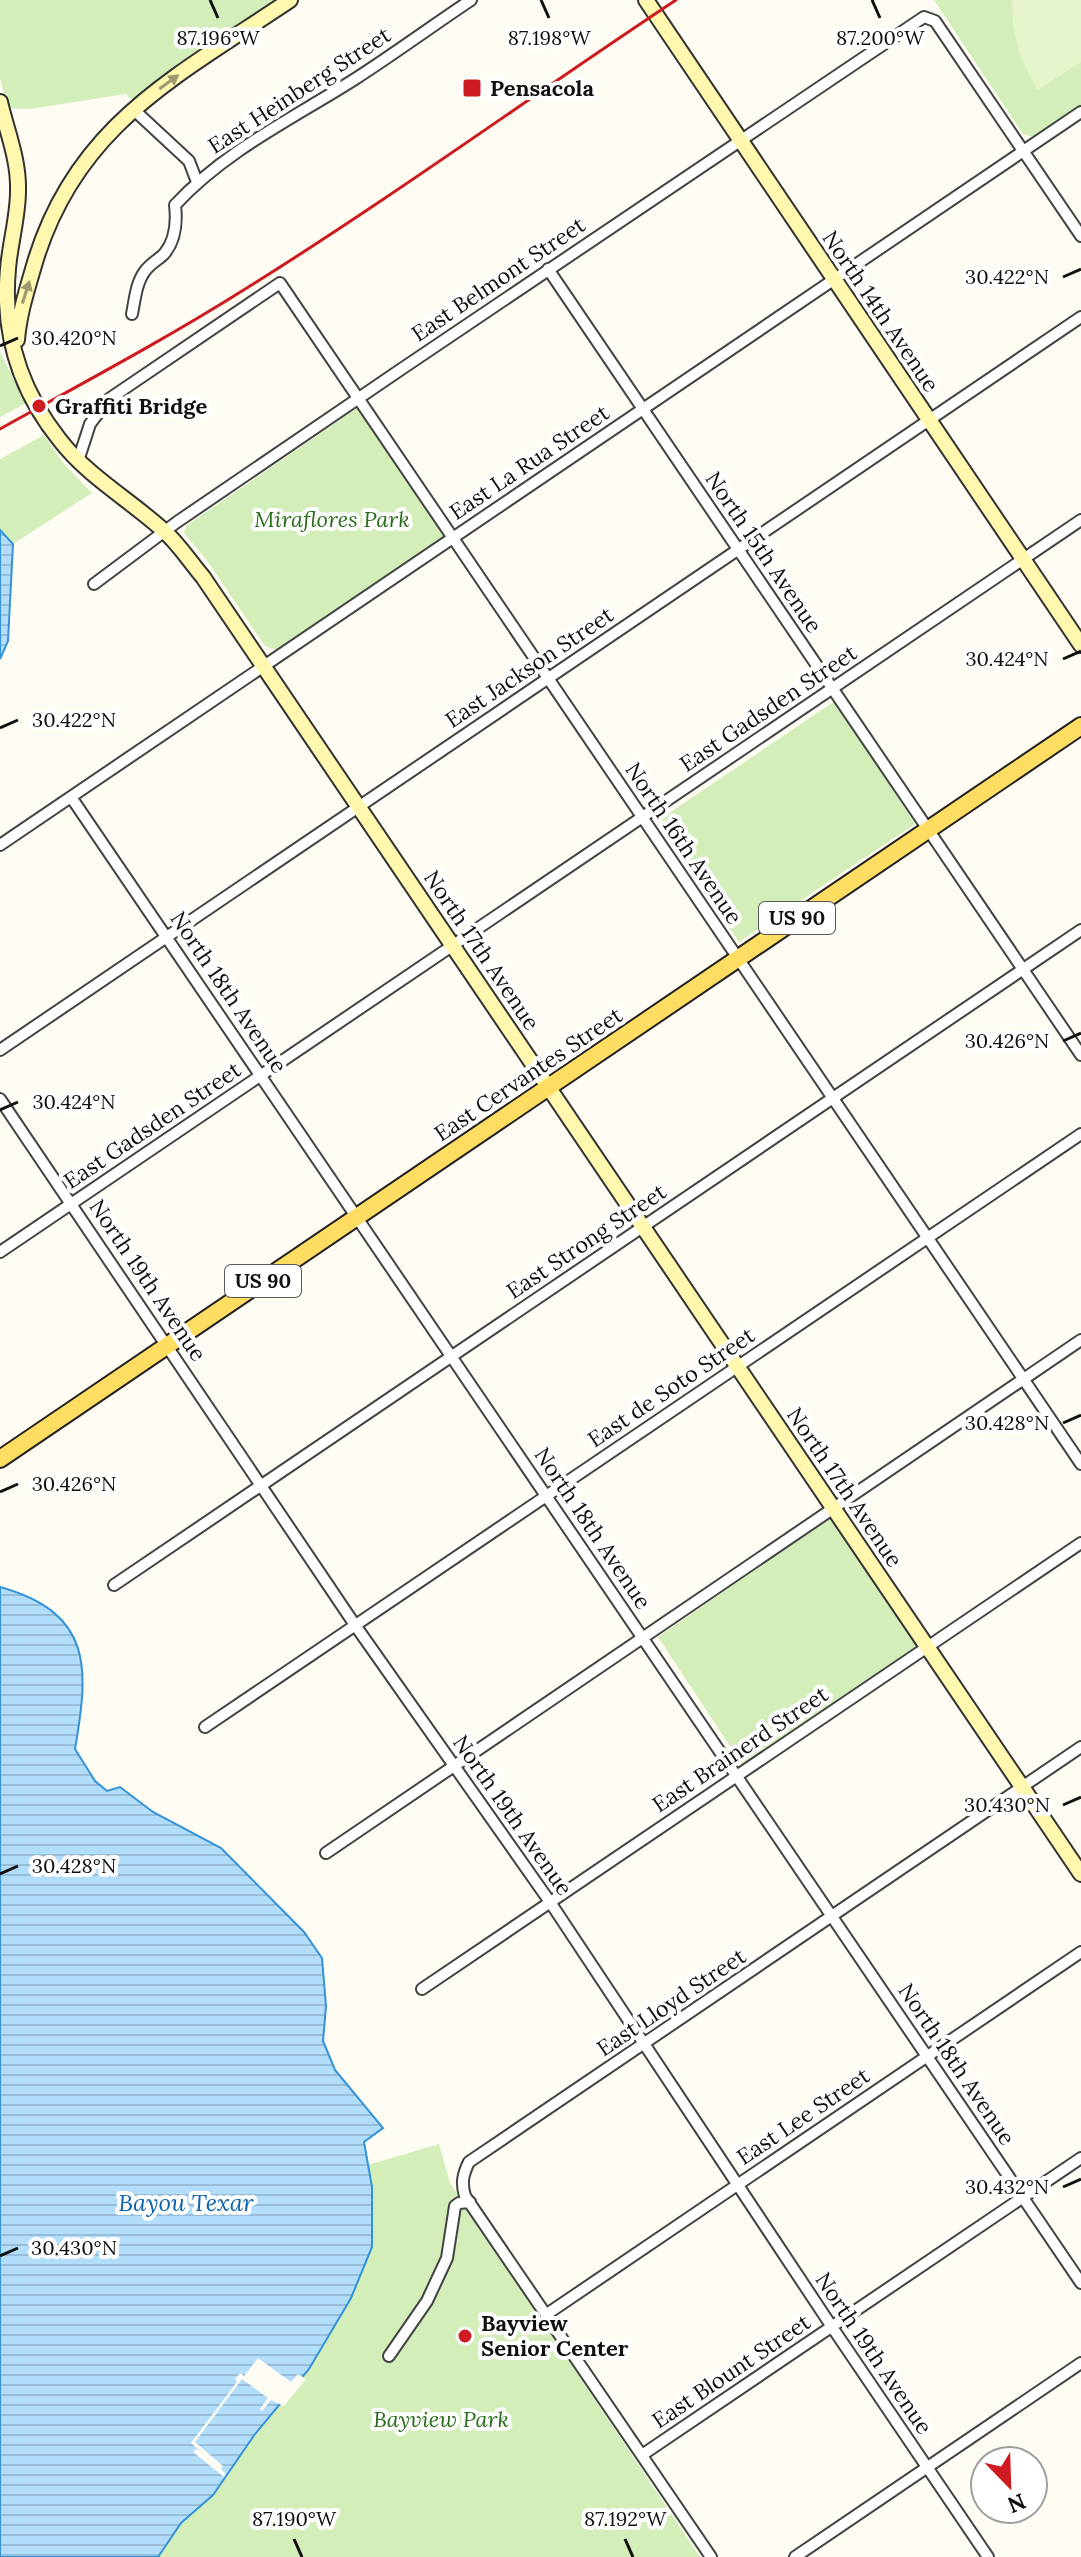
<svg xmlns="http://www.w3.org/2000/svg" width="1081" height="2557" viewBox="0 0 1081 2557" font-family="Lora,serif">
  <defs>
    <pattern id="water-rules" width="6" height="5" patternUnits="userSpaceOnUse" patternTransform="scale(2)"><rect width="6" height="5" fill="#b3defb"/><path d="M0 2.5h6" fill="none" stroke="#99bdd6"/></pattern>
  </defs>
  <rect width="100%" height="100%" fill="#fffdf3"/>
  <!-- park -->
  <path fill="#d3eeb8" d="M0,0h279l-146,101 -7,-7 -96,15 -23,-1 -7,-30z
    M934,0h147v105l-47,32 -11,-3z
    M0,352l26,51 -26,14z
    M360,406l85,129 -169,115 -11,-4 -59,-87 -22,-26 2,-7z
    M44,435l20,29 28,29 -79,51 -13,-14v-71z
    M835,701l80,123 -176,118 -80,-122z
    M833,1516l87,130 -177,120 -85,-129z
    M439,2144l11,39 250,374h-542l23,-34 32,-28 42,-61 117,-247 -4,-22z"/>
  <!-- pitch -->
  <path fill="#e5f4cb" d="M1012,0h69v62l-43,28c-19,-30 -26,-55 -26,-90z"/>
  <!-- water -->
  <path fill="url(#water-rules)" stroke="#3492d8" stroke-width="2" d="M0,530l13,14 -5,97 -8,18z
    M0,1587c93,26 89,81 75,162l20,32 12,10 13,-4 33,25 68,36 83,84 18,26 4,48 -3,35 12,29 48,58 -19,14 8,45v60l-21,51 -42,71 -54,65 -42,61 -32,28 -23,34h-158z"/>
  <!-- pier -->
  <path fill="#fffdf3" d="M258,2358l33,24 7,-8 8,5 -22,27 -13,-6 -9,11 -2,-2 8,-11 -26,-19 -47,63 28,24 -2,3 5,5 -2,3 -31,-25 3,-3 6,3 -11,-9 46,-61 -2,-3 5,-6 4,3z"/>
  <g fill="none" stroke-linecap="round" stroke-linejoin="round">
    <!-- street casing -->
    <g stroke="#434343" stroke-width="14">
      <path id="street" d="M133,109l56,52 8,21
        M548,269l533,786
        M132,314c3,-15 4,-31 13,-43 5,-7 13,-11 19,-17 12,-14 13,-32 11,-49 51,-55 117,-86 180,-126 39,-25 77,-53 116,-79
        M78,461l12,-37 19,-25 171,-116 801,1181
        M94,584l83,-62 223,-152 524,-353 11,4 146,215
        M71,797l1010,1486
        M0,845l1081,-733
        M0,1050l1081,-733
        M0,1099l355,526 195,277 282,425 156,230
        M0,1252l1081,-732
        M114,1585l967,-655
        M205,1727l876,-593
        M326,1853l755,-513
        M422,1989l659,-446
        M547,2314l534,-362
        M389,2356l38,-55 20,-43 8,-52 4,-3 11,-1
        M642,2455l439,-297
        M711,2557l-246,-361c-4,-13 -2,-22 4,-34l612,-415
        M795,2557l286,-194"/>
    </g>
    <!-- secondary casing -->
    <g stroke="#323232" stroke-width="18">
      <path id="secondary" d="M646,0l435,645
        M0,102c7,30 19,58 18,89 0,26 -8,52 -10,78 -6,64 12,121 51,170 29,38 70,60 105,92 15,13 26,31 39,46l878,1297
        M17,340c2,-25 9,-47 16,-71 40,-143 143,-192 257,-269"/>
    </g>
    <!-- primary casing -->
    <g stroke="#212121" stroke-width="20">
      <path id="primary" d="M0,1459l1081,-733"/>
    </g>
    <!-- street -->
    <use href="#street" stroke="#fff" stroke-width="10"/>
    <!-- secondary -->
    <use href="#secondary" stroke="#fff8ae" stroke-width="14"/>
    <!-- primary -->
    <use href="#primary" stroke="#ffdd63" stroke-width="16"/>
    <!-- rail -->
    <path stroke="#cd1b1f" stroke-width="3" d="M0,429c81,-45 164,-89 242,-138 148,-92 289,-195 434,-291"/>
  </g>
  <!-- one-way arrows -->
  <defs><path id="oneway-solid" d="M-6-.8H1V-3.2L6.5 0L1 3.2V.8H-6Z" transform="scale(2)"/></defs>
  <g fill="#9f9b6f">
    <use href="#oneway-solid" transform="translate(169 82) rotate(-36)"/>
    <use href="#oneway-solid" transform="translate(26 292) rotate(-72)"/>
  </g>
  <!-- ticks -->
  <path fill="none" stroke="#101010" stroke-width="3" d="M210,0l8,18M541,0l8,18M872,0l8,18M1063,277l18,-8M0,346l18,-8M1063,659l18,-8M0,728l18,-8M1063,1041l18,-8M0,1110l18,-8M1063,1423l18,-8M0,1492l18,-8M1063,1805l18,-8M0,1874l18,-8M1063,2187l18,-8M0,2256l18,-8M294,2539l8,18M625,2539l8,18"/>
  <!-- markers -->
  <g fill="#cd1b1f" stroke="#fff" stroke-width="3">
    <rect x="462" y="78" width="20" height="20" rx="4"/>
    <circle cx="39" cy="406" r="8"/>
    <circle cx="465" cy="2336" r="8"/>
  </g>
  <g text-anchor="middle" stroke-width="8" stroke-linejoin="round" paint-order="stroke">
    <!-- shield labels -->
    <g fill="#fff" stroke="#585858" stroke-width="2">
      <rect x="759" y="902" width="76" height="32" rx="6"/>
      <rect x="225" y="1265" width="76" height="32" rx="6"/>
    </g>
    <g font-size="20" font-weight="bold" fill="#101010">
      <text x="797" y="925">US 90</text>
      <text x="263" y="1288">US 90</text>
    </g>
    <!-- poi labels -->
    <g font-size="22" font-weight="bold" fill="#101010" stroke="#fff" text-anchor="start">
      <text x="490" y="96">Pensacola</text>
      <text x="55" y="414">Graffiti Bridge</text>
      <text x="481" y="2331">Bayview<tspan x="481" dy="25">Senior Center</tspan></text>
    </g>
    <!-- street labels -->
    <g font-size="22" fill="#101010" stroke="#fff">
      <text transform="translate(299 90) rotate(-33)" y="8">East Heinberg Street</text>
      <text transform="translate(498 279) rotate(-34)" y="8">East Belmont Street</text>
      <text transform="translate(881 311) rotate(56)" y="8">North 14th Avenue</text>
      <text transform="translate(529 462) rotate(-34)" y="8">East La Rua Street</text>
      <text transform="translate(764 552) rotate(56)" y="8">North 15th Avenue</text>
      <text transform="translate(529 667) rotate(-34)" y="8">East Jackson Street</text>
      <text transform="translate(768 708) rotate(-34)" y="8">East Gadsden Street</text>
      <text transform="translate(684 843) rotate(56)" y="8">North 16th Avenue</text>
      <text transform="translate(482 950) rotate(56)" y="8">North 17th Avenue</text>
      <text transform="translate(229 992) rotate(56)" y="8">North 18th Avenue</text>
      <text transform="translate(528 1074) rotate(-34)" y="8">East Cervantes Street</text>
      <text transform="translate(152 1125) rotate(-34)" y="8">East Gadsden Street</text>
      <text transform="translate(586 1241) rotate(-34)" y="8">East Strong Street</text>
      <text transform="translate(148 1280) rotate(56)" y="8">North 19th Avenue</text>
      <text transform="translate(671 1387) rotate(-34)" y="8">East de Soto Street</text>
      <text transform="translate(845 1487) rotate(56)" y="8">North 17th Avenue</text>
      <text transform="translate(593 1528) rotate(56)" y="8">North 18th Avenue</text>
      <text transform="translate(740 1749) rotate(-34)" y="8">East Brainerd Street</text>
      <text transform="translate(513 1815) rotate(55)" y="8">North 19th Avenue</text>
      <text transform="translate(671 2002) rotate(-34)" y="8">East Lloyd Street</text>
      <text transform="translate(957 2064) rotate(56)" y="8">North 18th Avenue</text>
      <text transform="translate(803 2116) rotate(-34)" y="8">East Lee Street</text>
      <text transform="translate(874 2353) rotate(56)" y="8">North 19th Avenue</text>
      <text transform="translate(731 2371) rotate(-34)" y="8">East Blount Street</text>
    </g>
    <!-- park labels -->
    <g font-size="22" font-style="italic" fill="#296e1a" stroke="#fff">
      <text x="332" y="527">Miraflores Park</text>
      <text x="441" y="2427">Bayview Park</text>
    </g>
    <!-- water labels -->
    <g font-size="24" font-style="italic" fill="#0d64ae" stroke="#fff">
      <text x="186" y="2211">Bayou Texar</text>
    </g>
  </g>
  <g font-size="20" text-anchor="middle" fill="#101010" stroke="#fff" stroke-width="8" stroke-linejoin="round" paint-order="stroke">
    <text x="218" y="45">87.196°W</text>
    <text x="549" y="45">87.198°W</text>
    <text x="880" y="45">87.200°W</text>
    <text x="1007" y="284">30.422°N</text>
    <text x="74" y="345">30.420°N</text>
    <text x="1007" y="666">30.424°N</text>
    <text x="74" y="727">30.422°N</text>
    <text x="1007" y="1048">30.426°N</text>
    <text x="74" y="1109">30.424°N</text>
    <text x="1007" y="1430">30.428°N</text>
    <text x="74" y="1491">30.426°N</text>
    <text x="1007" y="1812">30.430°N</text>
    <text x="74" y="1873">30.428°N</text>
    <text x="1007" y="2194">30.432°N</text>
    <text x="74" y="2255">30.430°N</text>
    <text x="294" y="2526">87.190°W</text>
    <text x="625" y="2526">87.192°W</text>
  </g>
  <!-- north arrow -->
  <g transform="translate(1009 2485) rotate(157)"><circle r="38" fill="#ffffff" stroke="#9f9f9f" stroke-width="2"/>
  <path d="M0-6L14 30L0 20L-14 30Z" fill="#cd1b1f"/>
  <text y="-12" font-size="22" font-weight="bold" text-anchor="middle" fill="#101010">N</text>
  </g>
</svg>
